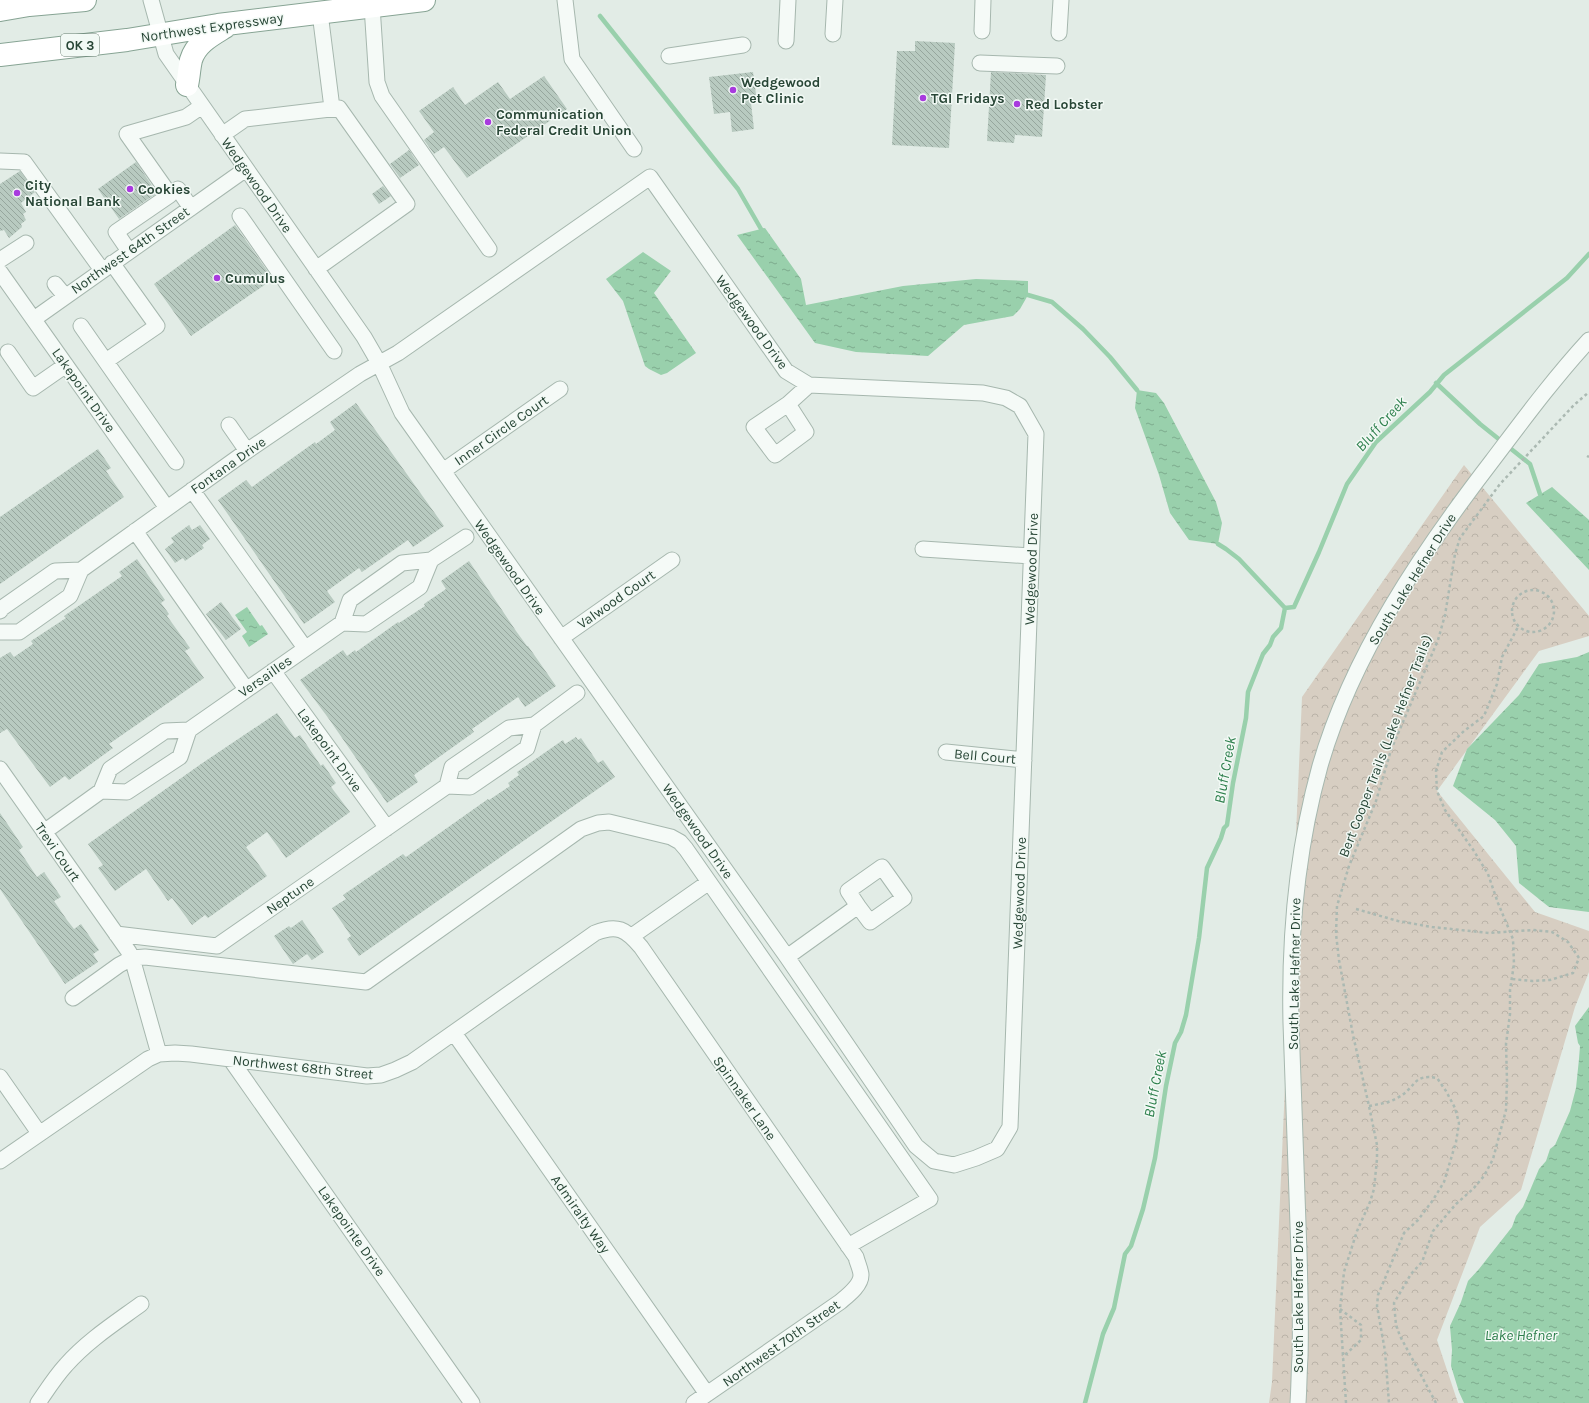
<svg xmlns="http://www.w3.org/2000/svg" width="1589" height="1403" viewBox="0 0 1589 1403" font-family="Karla,sans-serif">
  <defs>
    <pattern id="park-crowns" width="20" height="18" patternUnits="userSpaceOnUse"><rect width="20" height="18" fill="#d7cec2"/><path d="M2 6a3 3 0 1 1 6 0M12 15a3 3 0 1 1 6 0" fill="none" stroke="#b9b2a7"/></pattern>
    <pattern id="water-ripples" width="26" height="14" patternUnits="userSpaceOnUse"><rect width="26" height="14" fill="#99d0ac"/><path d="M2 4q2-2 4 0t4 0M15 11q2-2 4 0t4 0" fill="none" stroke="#7dab8d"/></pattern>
    <pattern id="building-back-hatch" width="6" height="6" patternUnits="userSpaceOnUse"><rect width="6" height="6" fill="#b8cac0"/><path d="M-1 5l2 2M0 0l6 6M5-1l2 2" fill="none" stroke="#96a69d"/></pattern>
  </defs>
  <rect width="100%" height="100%" fill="#e2ece6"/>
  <!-- park -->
  <path fill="url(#park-crowns)" d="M1464,465l125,151v20l-50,15 -102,140 98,121 54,19v41l-14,35 -54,183 -41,37 -43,113 21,63h-189l3,-21 30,-685z"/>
  <!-- water -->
  <path fill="url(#water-ripples)" d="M765,228l36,51 5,26 97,-19 73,-7 52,2v14l-8,14 -7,7 -49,9 -36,31 -72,-4 -41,-9 -78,-108z
    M643,252l28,19 -17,22 42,60 -29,20 -6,2 -12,-6 -4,-3 -22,-65 -17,-22z
    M1137,390l19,3 8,10 52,99 6,21 -4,21 -29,-4 -19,-27 -11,-38 -24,-67z
    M1552,487l37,33v50l-63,-67z
    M247,607l13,19 2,-1 6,9 -19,13 -7,-11 5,-4 -12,-17z
    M1589,652v260l-40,-5 -30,-24 -3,-37 -21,-26 -42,-34 14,-37 52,-54 20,-31 38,-7z
    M1589,1007v396h-125l-5,-11 -8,-26 1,-16 -2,-24 11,-24 7,-21 11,-12 33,-42 4,-11 7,-9 16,-38 7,-8 4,-12 5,-4 15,-34 6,-23 3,-29 1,-13 -2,-3 -3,-17z"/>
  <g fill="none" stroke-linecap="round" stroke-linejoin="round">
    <!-- stream -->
    <path stroke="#99d0ac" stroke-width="4.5" d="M600,16l138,173 23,40
      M1028,295l24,7 31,27 27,28 27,33
      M1436,383l44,41 50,40 10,30
      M1218,544l8,5 13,10 46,49
      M1085,1403l18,-69 11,-26 11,-54 6,-8 12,-37 12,-51 11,-72 9,-43 6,-11 5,-17 13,-77 8,-70 14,-30 3,-10 3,-3 6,-42 13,-65 2,-26 15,-38 7,-9 3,-8 8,-9 4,-20 9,-1 25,-55 28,-68 29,-42 54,-50 14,-17 123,-97 22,-24"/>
  </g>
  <!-- building -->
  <path fill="url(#building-back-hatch)" d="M915,41l40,2 -6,105 -57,-3 5,-94h18z
    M753,72l4,30 -6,1 3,26 -22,3 -2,-20 -16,2 -5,-37z
    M991,72l55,3 -4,62 -27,-2 -1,8 -27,-2z
    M544,76l23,33 -100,69 -23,-31 -10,7 -10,-14 10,-8 -15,-21 34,-24 12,18 33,-23 12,17z
    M409,150l10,15 -19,13 3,4 -13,-18z
    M136,162l21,31 -38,26 -21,-30z
    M20,171l15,21 -14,11 5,9 -3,2 3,6 -5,4 1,3 -13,11 -5,-8 -4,1v-47z
    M383,186l8,10 -12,8 -7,-10z
    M235,225l38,54 -82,57 -37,-52z
    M356,403l88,123 -31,21 -5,-7 -46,32 -3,-4 -32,23 8,11 -31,22 -86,-124 28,-20 6,7 63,-45 1,2 19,-14 -5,-8z
    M98,449l13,19 -5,3 18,26 -124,87v-67z
    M189,525l3,5 8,-5 10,14 -8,6 2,3 -19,13 -2,-3 -8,5 -10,-14 9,-7 -3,-4z
    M137,559l28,41 -4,3 8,11 -2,2 23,32 -5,3 19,27 -95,66 4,4 -44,32 -4,-4 -15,11 -43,-58 -7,4v-75l10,-6 4,5 19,-13 -2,-3 35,-23 -2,-2 58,-40 -3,-4z
    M469,561l47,70 11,15h1l28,40 -31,21 -7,-10 -46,32 2,3 -60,43 4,7 -31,21 -58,-84 -29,-39 43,-30 4,6 8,-6 1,2 42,-30 1,1 26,-17 -1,-2 22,-15 -5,-8z
    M221,602l20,27 -15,11 -20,-26z
    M277,713l18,25 5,-3 21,31 2,-2 13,19 -5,4 19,25 -64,46 -19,-26 -21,15 21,29 -59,42 -3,-3 -13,10 -20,-27 -4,3 -22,-32 -31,22 -17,-23 5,-3 -15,-21 113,-80z
    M576,737l2,3 3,-2 17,25 5,-3 12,17 -256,179 -12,-17 4,-3 -19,-28 14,-9 -3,-4 60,-41 3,3 82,-58 1,1 21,-14 -2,-3 11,-8 -2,-3 46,-32 2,4z
    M0,813l23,34 -4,3 18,27 7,-5 17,25 -7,4 13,19 7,9 7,-5 18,26 -6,4 5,8 -33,22 -65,-95z
    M302,920l22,32 -12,8 -5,-6 -14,10 -19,-28 15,-10 2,2z"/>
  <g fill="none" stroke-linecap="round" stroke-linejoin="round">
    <!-- minor casing -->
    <g stroke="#a6b7ae" stroke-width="17">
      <path id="minor" d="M565,0l7,59 62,90
        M372,6l5,76 5,14 107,153
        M320,13l12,95
        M982,31l1,-31
        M1059,33l2,-33
        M833,34l2,-34
        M786,41l2,-41
        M669,56l74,-11
        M980,63l77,3
        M222,135l23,-16 94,-11 68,96 -91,65
        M0,161l24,1 78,108
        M178,189l13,19
        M240,216l94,135
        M129,251l-13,-19 54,-37 -43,-61 59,-17 16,-11
        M0,260l26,-17
        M0,272l167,236
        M55,284l10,12
        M34,319l212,-150
        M81,326l95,136
        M8,352l25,36 33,-23
        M106,361l51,-35 -45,-63
        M788,404l18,28 -31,23 -21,-28 34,-23 21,-19
        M229,425l18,26
        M443,471l117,-82
        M192,490l113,158
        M135,531l111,158
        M923,549l108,7
        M0,611l2,-3 53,-37 26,-1 166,-119 113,-77 38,-21 252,-176 136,194 23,14 174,8 23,5 14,8 16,28 -26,693 -13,22 -21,9 -22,7 -20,-4 -18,-15 -129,-189 -385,-544 -23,-50 -15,-26 -198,-283 -15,-54
        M342,623l24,1 54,-37 11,-27
        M0,632h19l51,-36 11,-26
        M561,638l111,-78
        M273,671l114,157
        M946,752l78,8
        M0,769l129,183 3,6 27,96
        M447,786l5,-19 57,-39 25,-3 43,-32
        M101,791l26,1 53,-35 9,-27
        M44,832l57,-41 9,-22 55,-38 24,-1 153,-107 8,-23 52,-37 29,-3 35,-23
        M116,934l101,12 230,-160 23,1 57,-39 7,-23
        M632,936l77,-54
        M787,957l71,-51 12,16 34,-24 -22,-31 -34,24 10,15
        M73,998l46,-33 13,-7 13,-1 221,25 215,-153 17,-6 11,-1 62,15 9,5 6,7 244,350 -82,47
        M454,1033l253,361
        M231,1060l241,343
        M0,1077l39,56
        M0,1161l148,-102 11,-5 16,-1 16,1 176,22 14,-1 14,-5 17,-8 183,-129c22,-9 31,-4 46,14l215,310c1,5 5,13 5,18 0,11 -14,21 -21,27l-146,101
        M38,1403c9,-13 17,-26 28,-38 21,-24 49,-42 75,-61
        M1298,1403c1,-15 1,-31 2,-46 1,-35 0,-69 -1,-104 -2,-77 -6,-153 -8,-230 -2,-87 6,-174 29,-257 32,-111 102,-214 172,-305 31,-41 62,-83 97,-121"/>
    </g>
    <!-- highway casing -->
    <g stroke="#87a494" stroke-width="24">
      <path id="highway" d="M0,10l29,-5 56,-5
        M0,55l127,-15 91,-15 206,-25
        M187,85c2,-8 2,-17 4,-25 5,-17 21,-25 34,-33"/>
    </g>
    <!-- path -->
    <path stroke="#abb9b2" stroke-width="2.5" stroke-dasharray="3 3" stroke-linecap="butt" d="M1587,456l2,1
      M1512 611a21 21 0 1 1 42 0a21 21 0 1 1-42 0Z
      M1356,909l42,12 34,6 57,6 44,-3 19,2 16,10 11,16 -6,15 -23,7 -18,1 -20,-2
      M1369,1106c10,-2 20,-3 28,-8 19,-9 15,-25 40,-20l9,13 9,17 4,15 -3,19 -12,40 -11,18 -15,20 -14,13 -26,62 -1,11 8,45 4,52
      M1340,1309l21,16v15l-18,17
      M1346,1403l-6,-94 4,-37 13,-41 13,-29 4,-13 3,-30v-14l-8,-39 -16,-71 -14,-75 -3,-26 1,-28 12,-40 27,-65 15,-51 47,-110 7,-25 10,-61 5,-16 40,-54 74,-79 15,-13
      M1436,1403l-36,-67 -4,-11 -2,-22 17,-29 11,-12 11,-31 23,-27 17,-15 11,-13 9,-17 13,-49 1,-29 -1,-37 4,-30v-24l4,-26 -1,-25 -15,-36 -10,-29 -14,-23 -29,-41 -8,-19 -1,-20 6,-19 22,-21 20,-15 13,-32 5,-27 16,-30"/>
    <!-- minor -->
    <use href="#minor" stroke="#f5faf7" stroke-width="15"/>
    <!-- highway -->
    <use href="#highway" stroke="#fff" stroke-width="22"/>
  </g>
  <!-- markers -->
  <g fill="#a83ade" stroke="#f2f9f5" stroke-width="1.5">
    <circle cx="733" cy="90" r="4"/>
    <circle cx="923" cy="98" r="4"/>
    <circle cx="1017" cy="104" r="4"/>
    <circle cx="488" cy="122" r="4"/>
    <circle cx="130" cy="189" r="4"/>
    <circle cx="17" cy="193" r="4"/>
    <circle cx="217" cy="278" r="4"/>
  </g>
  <g text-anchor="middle" stroke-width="3" stroke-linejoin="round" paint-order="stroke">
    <!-- shield labels -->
    <rect fill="#f2f9f5" stroke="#657c6f" stroke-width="1" x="61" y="34" width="38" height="22" rx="3"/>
    <g font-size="13" font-weight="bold" fill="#284636">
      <text x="80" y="50">OK 3</text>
    </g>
    <!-- street labels -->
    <g font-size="14" fill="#284636" stroke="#f2f9f5">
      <text transform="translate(212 27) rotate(-8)" y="5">Northwest Expressway</text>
      <text transform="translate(257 185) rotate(55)" y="5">Wedgewood Drive</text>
      <text transform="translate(130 250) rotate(-35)" y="5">Northwest 64th Street</text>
      <text transform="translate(752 322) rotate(54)" y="5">Wedgewood Drive</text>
      <text transform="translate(84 390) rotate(55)" y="5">Lakepoint Drive</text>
      <text transform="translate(501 430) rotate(-35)" y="5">Inner Circle Court</text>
      <text transform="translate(228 465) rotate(-35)" y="5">Fontana Drive</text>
      <text transform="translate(510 567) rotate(55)" y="5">Wedgewood Drive</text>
      <text transform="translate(1031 569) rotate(-88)" y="5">Wedgewood Drive</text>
      <text transform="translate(1412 579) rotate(-58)" y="5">South Lake Hefner Drive</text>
      <text transform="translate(616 599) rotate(-35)" y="5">Valwood Court</text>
      <text transform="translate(265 676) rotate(-35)" y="5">Versailles</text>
      <text transform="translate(1385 746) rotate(-69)" y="5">Bert Cooper Trails (Lake Hefner Trails)</text>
      <text transform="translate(330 750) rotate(54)" y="5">Lakepoint Drive</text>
      <text transform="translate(985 756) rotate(5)" y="5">Bell Court</text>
      <text transform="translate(698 831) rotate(55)" y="5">Wedgewood Drive</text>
      <text transform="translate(58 852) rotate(55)" y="5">Trevi Court</text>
      <text transform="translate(1019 893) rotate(-88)" y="5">Wedgewood Drive</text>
      <text transform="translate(290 895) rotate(-35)" y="5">Neptune</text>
      <text transform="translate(1294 974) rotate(-89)" y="5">South Lake Hefner Drive</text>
      <text transform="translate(303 1067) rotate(6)" y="5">Northwest 68th Street</text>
      <text transform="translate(745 1098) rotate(55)" y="5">Spinnaker Lane</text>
      <text transform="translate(581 1214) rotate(55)" y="5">Admiralty Way</text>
      <text transform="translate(352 1231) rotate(55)" y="5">Lakepointe Drive</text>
      <text transform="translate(1298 1297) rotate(-90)" y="5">South Lake Hefner Drive</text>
      <text transform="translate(781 1343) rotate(-35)" y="5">Northwest 70th Street</text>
    </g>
    <!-- poi labels -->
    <g font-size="14" font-weight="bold" fill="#284636" stroke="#f2f9f5" text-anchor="start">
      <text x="741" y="87">Wedgewood<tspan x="741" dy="16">Pet Clinic</tspan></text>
      <text x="931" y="103">TGI Fridays</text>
      <text x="1025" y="109">Red Lobster</text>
      <text x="496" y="119">Communication<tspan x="496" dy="16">Federal Credit Union</tspan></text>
      <text x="25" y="190">City<tspan x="25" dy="16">National Bank</tspan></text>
      <text x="138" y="194">Cookies</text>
      <text x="225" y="283">Cumulus</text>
    </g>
    <!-- water labels -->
    <g font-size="15" font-style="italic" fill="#2d7f4c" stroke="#f2f9f5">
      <text transform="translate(1381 424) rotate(-48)" y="5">Bluff Creek</text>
      <text transform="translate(1225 770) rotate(-80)" y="5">Bluff Creek</text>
      <text transform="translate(1155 1084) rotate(-79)" y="5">Bluff Creek</text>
      <text x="1521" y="1340">Lake Hefner</text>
    </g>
  </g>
</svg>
